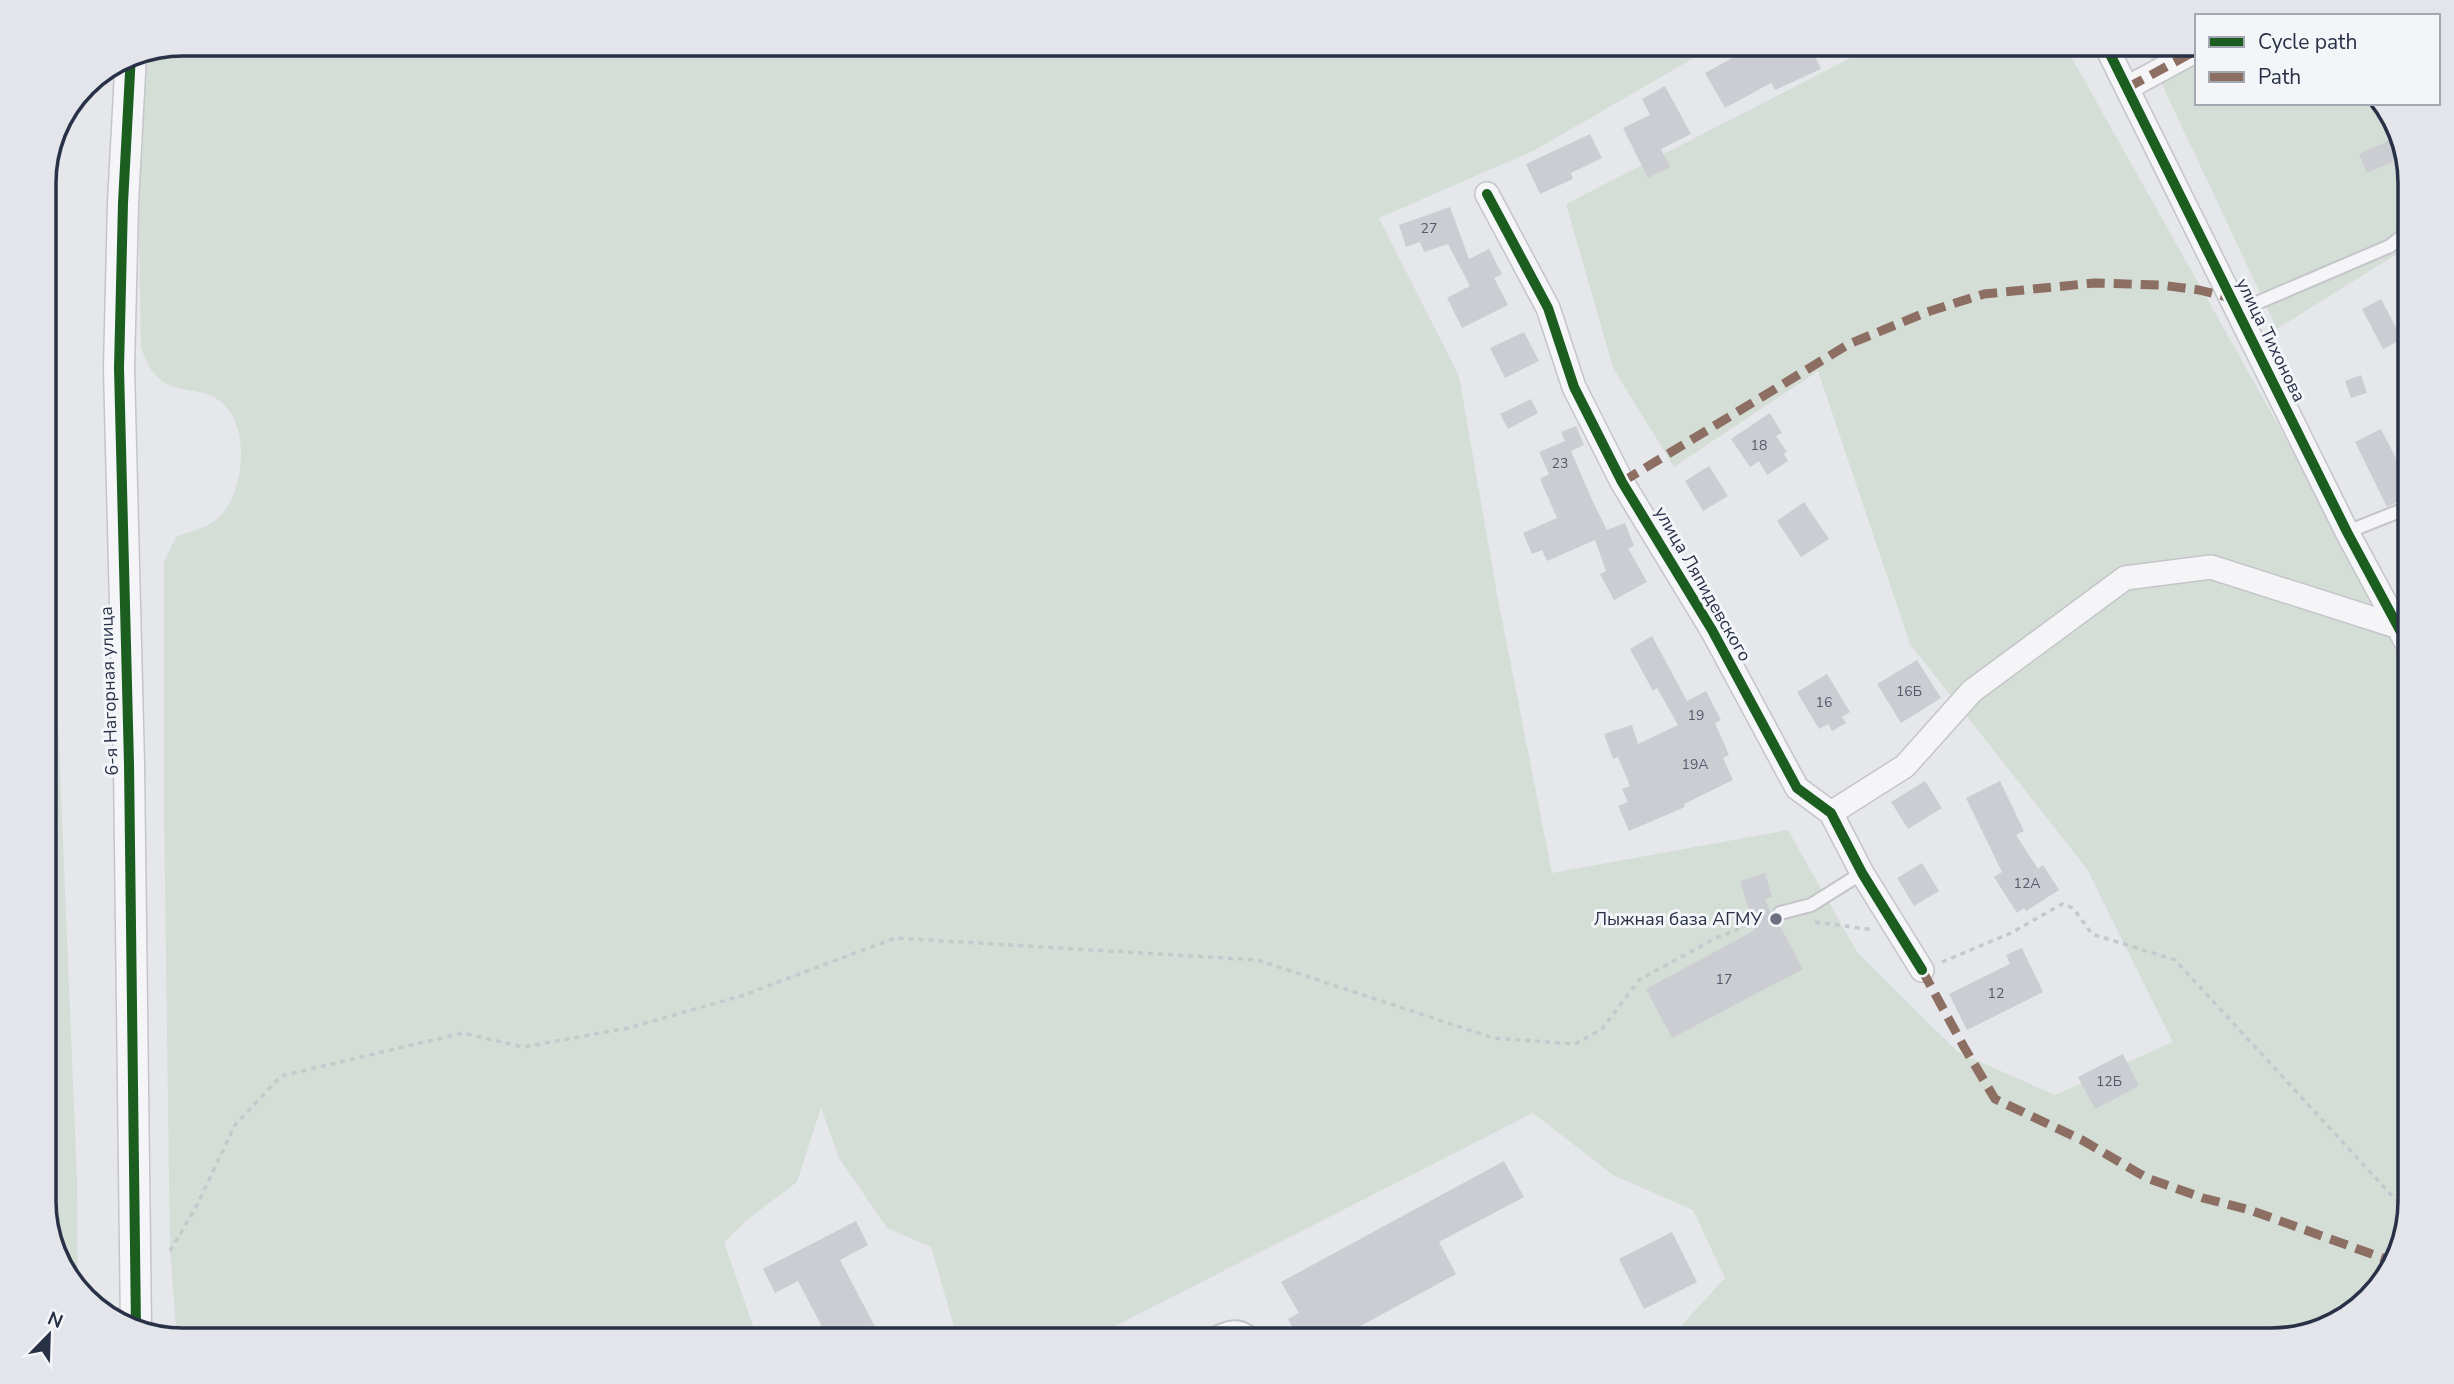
<svg xmlns="http://www.w3.org/2000/svg" width="2454" height="1384" viewBox="0 0 2454 1384" font-family="'Nunito Sans',sans-serif">
  <rect width="100%" height="100%" fill="#e5e7eb"/>
  <!-- green -->
  <path fill="#d4ded6" d="M183,44h1535l-183,106 -156,68 80,158 38,218 55,279 236,-43 69,122 101,100 97,43 118,-53 -86,-173 -177,-225 -92,-273 -144,96 -61,-99 -47,-164 312,-160h186l263,468 83,168v521l-18,69 -51,51 -70,19h-589l-4,-11 47,-51 -32,-68 -80,-35 -80,-62 -445,227h-125l-8,-10 -24,-83 -44,-19 -48,-70 -18,-50 -24,74 -50,38 -23,22 34,98 -581,-1 -7,-88 -6,-439v-251l12,-24c12,-5 30,-9 40,-17 27,-23 34,-83 12,-111 -25,-33 -69,0 -87,-62l-4,-216 6,-79z
    M2143,44h54v59h187l3,3 23,68v75l-18,8 -115,72z
    M44,366l7,19 4,263 22,530 1,110 -11,-10 -23,-68z"/>
  <!-- building -->
  <path fill="#cbcdd2" d="M1758,44h51l12,25 -46,21 -4,-7 -46,25 -20,-35z
    M1665,86l26,48 -30,15 9,18 -22,11 -25,-50 27,-13 -8,-16z
    M1590,134l12,24 -31,15 2,6 -33,15 -14,-30z
    M2390,140l8,19 -31,14 -8,-19z
    M1450,207l19,52 20,-10 13,25 -8,4 14,27 -46,23 -15,-30 23,-12 -22,-42 -24,8 -4,-10 -14,5 -7,-22z
    M2381,299l21,40 -19,10 -21,-40z
    M1524,332l15,29 -34,17 -15,-30z
    M2361,375l6,18 -16,5 -6,-17z
    M1531,399l7,14 -30,16 -8,-15z
    M1770,413l12,20 -6,3 11,16 -3,2 4,7 -21,14 -8,-14 -9,6 -19,-28z
    M1576,426l8,19 -13,6 21,49 15,30 18,-7 9,23 -6,2 19,34 -33,18 -14,-26 6,-3 -11,-31 -48,21 -5,-11 -10,4 -9,-21 34,-15 -17,-39 9,-5 -10,-22 26,-11 -4,-9z
    M2381,429l29,57v10l-23,11 -32,-65z
    M1709,466l19,30 -25,15 -18,-30z
    M1804,502l25,37 -28,18 -24,-36z
    M1652,636l35,65 19,-10 15,29 -6,3 14,32 -6,3 10,22 -49,24 1,3 -56,24 -11,-25 10,-4 -6,-13 8,-3 -12,-29 -5,2 -9,-25 28,-9 6,19 40,-19 -21,-37 -4,3 -23,-42z
    M1917,660l24,38 -40,25 -24,-39z
    M1827,674l23,38 -8,5 4,6 -14,8 -4,-7 -9,5 -22,-37z
    M1925,781l17,27 -34,21 -17,-27z
    M2000,781l24,50 -8,4 22,34 5,-4 16,25 -33,21 -2,-3 -7,5 -23,-36 8,-5 -36,-74z
    M1922,863l17,28 -25,15 -17,-28z
    M1765,873l7,24 -7,2 7,17 5,5 26,48 -131,69 -26,-49 109,-59 -15,-49z
    M2022,948l21,44 -76,38 -18,-36 61,-30 -4,-9z
    M2123,1054l16,32 -44,23 -17,-32z
    M1504,1161l20,36 -85,45 17,32 -121,66h-36l-11,-21 11,-6 -18,-31z
    M856,1221l12,24 -28,15 42,80h-53l-31,-59 -23,12 -12,-24z
    M1672,1232l25,50 -53,27 -25,-50z"/>
  <g fill="none" stroke-linecap="round" stroke-linejoin="round">
    <!-- service casing -->
    <g stroke="#c3c5c9" stroke-width="16">
      <path id="service" d="M2238,311l152,-65 20,-16
        M2347,532l63,-25
        M1780,913l31,-8 51,-32
        M1202,1340c22,-11 37,-22 55,0"/>
    </g>
    <!-- minor casing -->
    <g stroke="#c3c5c9" stroke-width="26">
      <path id="minor" d="M2105,44l242,488 63,117
        M2127,88l70,-38
        M1487,194l61,114 26,79 48,95 90,148 85,158 34,25 31,60 60,97
        M1831,813l74,-47 67,-75 153,-113 86,-11 185,59"/>
    </g>
    <!-- tertiary casing -->
    <g stroke="#c3c5c9" stroke-width="33">
      <path id="tertiary" d="M131,54l-8,149 -4,165 10,396 7,564"/>
    </g>
    <!-- path -->
    <path stroke="#c6c8cd" stroke-width="3.5" stroke-dasharray="5 5" stroke-linecap="butt" d="M1815,922l53,7 4,3
      M1942,962l69,-29 51,-29 11,4 19,26 83,26 232,252
      M170,1251l26,-44 39,-82 46,-49 182,-43 60,14 105,-19 113,-32 154,-58 363,22 235,78 82,6 27,-15 37,-49 75,-41 51,-21"/>
    <!-- service -->
    <use href="#service" stroke="#f5f5f7" stroke-width="12"/>
    <!-- minor -->
    <use href="#minor" stroke="#f5f5f7" stroke-width="23"/>
    <!-- tertiary -->
    <use href="#tertiary" stroke="#f5f5f7" stroke-width="30"/>
    <!-- quiet -->
    <path stroke="#8d6e63" stroke-width="9" stroke-dasharray="18 9" stroke-linecap="butt" d="M2127,88l70,-38
      M1622,482l227,-138 78,-32 57,-18 110,-11 67,2 38,5 32,8
      M1922,970l42,77 31,52 87,41 65,38 56,20 47,12 144,52"/>
    <!-- cycleway casing -->
    <g stroke="#f3f5f9" stroke-width="15">
      <path id="cycleway" d="M2105,44l242,488 63,117
        M131,54l-8,149 -4,165 10,396 7,564
        M1487,194l61,114 26,79 48,95 90,148 85,158 34,25 31,60 60,97"/>
    </g>
    <!-- cycleway -->
    <use href="#cycleway" stroke="#1b5e20" stroke-width="10"/>
  </g>
  <!-- markers -->
  <circle fill="#6b7180" stroke="#f3f5f9" stroke-width="2.5" cx="1776" cy="919" r="7"/>
  <g text-anchor="middle" stroke-width="6" stroke-linejoin="round" paint-order="stroke">
    <!-- number labels -->
    <g font-size="14" fill="#535a6b">
      <text x="1429" y="233">27</text>
      <text x="1759" y="450">18</text>
      <text x="1560" y="468">23</text>
      <text x="1909" y="696">16Б</text>
      <text x="1824" y="707">16</text>
      <text x="1696" y="720">19</text>
      <text x="1695" y="769">19А</text>
      <text x="2027" y="888">12А</text>
      <text x="1724" y="984">17</text>
      <text x="1996" y="998">12</text>
      <text x="2109" y="1086">12Б</text>
    </g>
    <!-- street labels -->
    <g font-size="18" fill="#293147" stroke="#f3f5f9">
      <text transform="translate(2271 340) rotate(64)" y="6">улица Тихонова</text>
      <text transform="translate(1703 584) rotate(60)" y="6">улица Ляпидевского</text>
      <text transform="translate(109 691) rotate(-92)" y="6">6-я Нагорная улица</text>
    </g>
    <!-- poi labels -->
    <g font-size="18" fill="#293147" stroke="#f3f5f9" text-anchor="end">
      <text x="1762" y="925">Лыжная база АГМУ</text>
    </g>
  </g>
  <!-- crop -->
  <path d="M0 0H2454V1384H0ZM183 56H2271A127 127 0 0 1 2398 183V1201A127 127 0 0 1 2271 1328H183A127 127 0 0 1 56 1201V183A127 127 0 0 1 183 56Z" fill="#e3e5eb" fill-rule="evenodd"/>
  <path fill="none" stroke="#293147" stroke-width="3.5" d="M183 56H2271A127 127 0 0 1 2398 183V1201A127 127 0 0 1 2271 1328H183A127 127 0 0 1 56 1201V183A127 127 0 0 1 183 56Z"/>
  <!-- legend -->
  <rect x="2195" y="14" width="245" height="91" fill="#f3f5f9" stroke="#a2a7b2" stroke-width="2"/>
  <rect x="2209" y="37" width="35" height="10" fill="#1b5e20" stroke="#a2a7b2" stroke-width="2"/>
  <text x="2258" y="49" font-size="21" fill="#293147">Cycle path</text>
  <rect x="2209" y="72" width="35" height="10" fill="#8d6e63" stroke="#a2a7b2" stroke-width="2"/>
  <text x="2258" y="84" font-size="21" fill="#293147">Path</text>
  <!-- north arrow -->
  <g transform="translate(49 1335) rotate(23)" stroke="#f3f5f9" stroke-width="5" paint-order="stroke">
  <path d="M0-5L12 26L0 18L-12 26Z" fill="#293147"/>
  <text y="-10" font-size="19" font-weight="bold" text-anchor="middle" fill="#293147">N</text>
  </g>
</svg>
